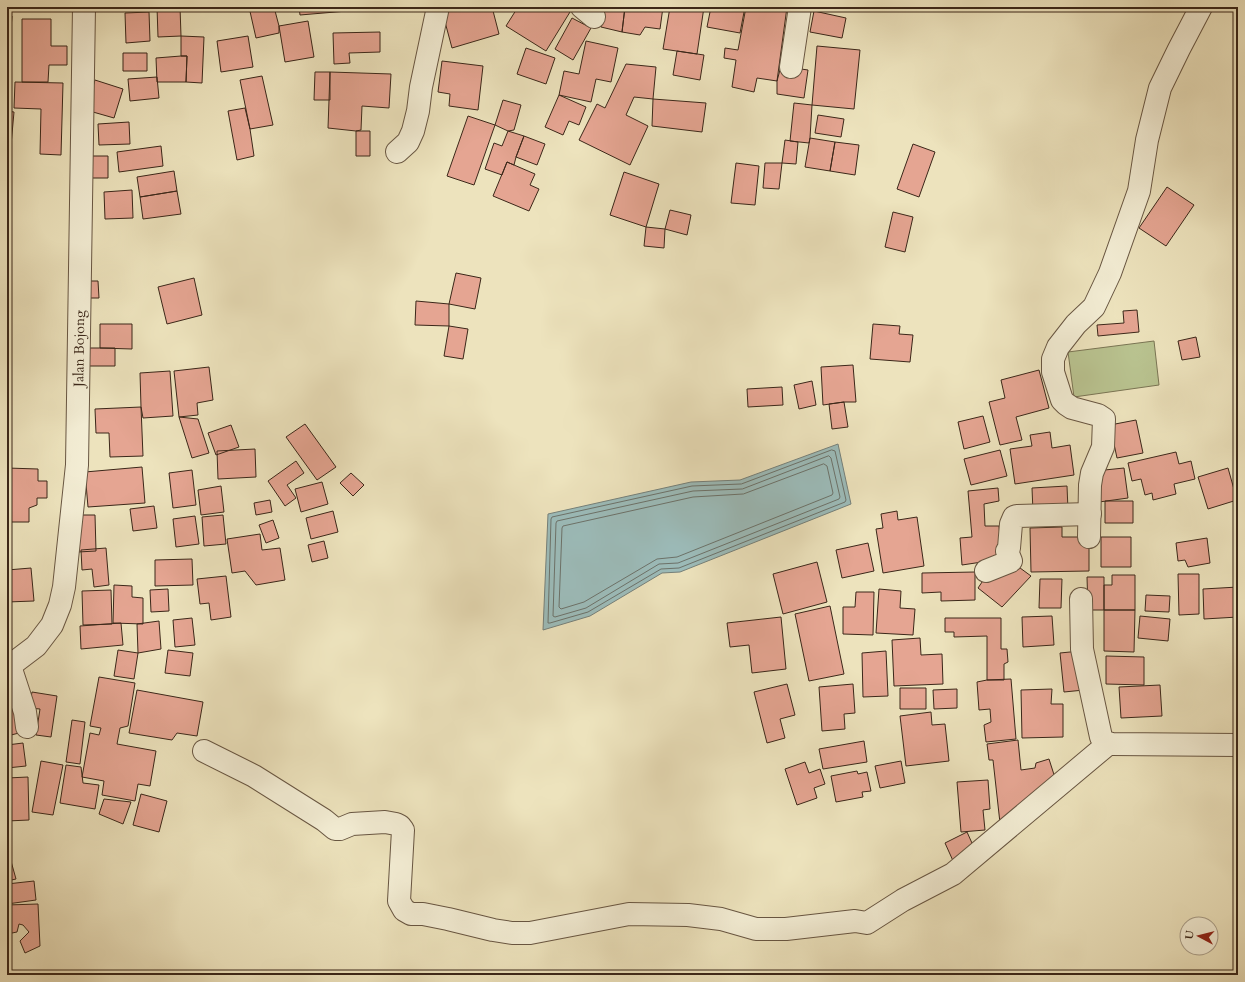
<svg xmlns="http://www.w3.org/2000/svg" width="1245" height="982" viewBox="0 0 1245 982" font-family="Cardo,serif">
  <rect width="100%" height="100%" fill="#ede3bd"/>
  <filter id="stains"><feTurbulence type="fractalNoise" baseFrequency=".005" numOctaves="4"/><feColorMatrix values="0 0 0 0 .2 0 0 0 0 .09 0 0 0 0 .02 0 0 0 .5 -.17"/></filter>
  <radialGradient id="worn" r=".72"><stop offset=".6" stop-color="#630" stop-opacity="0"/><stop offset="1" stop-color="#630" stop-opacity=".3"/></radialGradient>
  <!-- green -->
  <path fill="#b9c390" stroke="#7a7554" d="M1154,341l5,44 -85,12 -6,-45z"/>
  <!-- water -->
  <path fill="#9cbcba" stroke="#75807a" d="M838,444l13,60 -171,68 -18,1 -72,43 -47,14 5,-116 143,-32 49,-2z"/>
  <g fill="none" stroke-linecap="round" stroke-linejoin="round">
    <!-- shore -->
    <path stroke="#6c726a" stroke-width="1" d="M832,450l3,1 11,49 -1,2 -166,66 -18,1 -73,43 -38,11h-2l3,-104 1,-2 140,-31 49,-2z
      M829,456l2,2 9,39 -1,2 -161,64 -19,1 -73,44 -31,9 -2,-1 3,-93 1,-2 136,-30 49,-2z
      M824,464l3,2 6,27 -1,2 -155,62 -20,2 -73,43 -23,7 -2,-2 3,-79 1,-2 130,-29 50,-3z"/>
  </g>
  <!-- building -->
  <path fill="#e5a592" stroke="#3b2719" d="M157,7h23l1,29 -23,1z
    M249,7h25l5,19v7l-23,5z
    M299,7h47l1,4 -47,4z
    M441,7h36l1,3 14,-3 7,27 -47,14z
    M518,7h44l8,5 -24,39 -40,-25z
    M605,7h20l-3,25 -21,-5z
    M625,7h38l-3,22 -15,-2 -5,8 -18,-3z
    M670,7h34l-7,47 -34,-5z
    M711,7h34l-5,26 -33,-6z
    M746,7h41l-10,74 -20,-3 -3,14 -22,-5 4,-27 -12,-2 1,-10 13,2z
    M850,7h20l-1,4z
    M814,11l32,7 -4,20 -32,-6z
    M149,12l1,29 -24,2 -1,-30z
    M7,15l5,1 -2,27h-3z
    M572,18l19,10 -18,32 -18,-11z
    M22,19h29v27h16v19h-18l-1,17h-26z
    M308,21l6,36 -29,5 -6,-36z
    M380,32v20l-31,1 1,10 -16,1 -1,-31z
    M181,36l23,1 -2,46 -16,-1 1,-26h-6z
    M248,36l5,31 -32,5 -4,-31z
    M586,41l32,7 -7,34 -15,-3 -5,23 -32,-7 5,-24 15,3z
    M817,46l43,4 -6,59 -42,-4z
    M526,48l29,10 -9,26 -29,-10z
    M677,51l27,4 -4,25 -27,-5z
    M123,53h24v18h-24z
    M181,56h6l-1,26h-29l-1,-24z
    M442,61l41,5 -5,44 -29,-4 1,-12 -12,-2z
    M626,64l30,3 -3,32 -19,-2 -8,18 22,11 -18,39 -51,-25 18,-36 8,4z
    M781,66l27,4 -4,28 -27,-4v-13z
    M315,72h15v28h-16z
    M330,72l61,2 -2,34 -27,-2 -1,24 -5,1 -28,-3z
    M262,76l11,49 -23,4 -10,-49z
    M157,77l2,21 -29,3 -2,-22z
    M95,80l28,9 -9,29 -28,-8z
    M15,82l48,1 -2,72 -21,-1 1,-45 -27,-1z
    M559,95l27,12 -7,18 -10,-4 -6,14 -18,-8z
    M653,99l53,4 -4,29 -50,-6z
    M503,100l18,5 -7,25 -6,1 -13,-6z
    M794,103l18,2 -2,33 -1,5 -19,-2z
    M245,108l5,21 4,27 -17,4 -9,-49z
    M7,111l7,1 -4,44 -3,-1z
    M818,115l26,4 -3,18 -26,-4z
    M468,116l27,9 -21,60 -27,-9z
    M129,122l1,22 -31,1 -1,-21z
    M356,131h14v25h-14z
    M508,131l16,5 -8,21 -2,8 -7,-3 -5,13 -17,-6 9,-26 8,3z
    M524,136l21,8 -8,21 -21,-8z
    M810,138l25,4 -5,29 -25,-4z
    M785,140l13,2 -2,22 -14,-1z
    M835,142l24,3 -4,30 -25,-4z
    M913,144l22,8 -16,45 -22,-8z
    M161,146l2,20 -44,6 -2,-20z
    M88,156h20v22h-19z
    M507,162l28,12 -5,11 9,4 -10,22 -36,-15z
    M736,163l23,3 -4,39 -24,-2z
    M765,163h17l-3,26 -16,-1z
    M174,171l3,20 -37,6 -3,-20z
    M624,172l35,12 -13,43 -36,-12z
    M1167,187l27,18 -28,41 -27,-18z
    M132,190l1,28 -28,1 -1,-27z
    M177,191l4,23 -38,5 -3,-22z
    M670,210l21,5 -4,20 -22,-6z
    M893,212l20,5 -8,35 -20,-5z
    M646,227l19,2 -1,19 -20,-2z
    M456,273l25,5 -6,31 -26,-5z
    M194,278l8,37 -35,9 -9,-37z
    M83,281h15l1,17h-15z
    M416,301l33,3v22l-34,-1z
    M1137,310l2,22 -41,4 -1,-11 27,-2 -1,-12z
    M100,324h32v25l-32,-1z
    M873,324l27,2 -1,8 14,1 -3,27 -40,-3z
    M449,326l19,3 -5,30 -19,-3z
    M1196,337l4,20 -18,3 -4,-19z
    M86,348h29v18h-30z
    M853,365l3,37h-12l-21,3 -2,-38z
    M209,367l4,33 -16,3 1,12 -19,2 -5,-46z
    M1039,370l10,38 -33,9 6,23 -22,5 -11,-43 16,-4 -4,-18z
    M170,371l3,45 -30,2 -2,-11 -1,-34z
    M812,381l4,24 -17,4 -5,-24z
    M782,387l1,18 -35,2 -1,-18z
    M844,402l4,25 -16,2 -3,-25z
    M141,407l2,49 -33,1 -1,-24h-13l-1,-24z
    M983,416l7,26 -26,7 -6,-27z
    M179,417l19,2 11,34 -17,5z
    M1136,420l7,33 -26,5 -7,-33z
    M305,424l31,43 -19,13 -31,-43z
    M231,425l8,22 -23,8 -8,-22z
    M1050,432l2,16 18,-3 4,30 -59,9 -5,-35 22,-3 -2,-11z
    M255,449l1,28 -38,2 -1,-28z
    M1000,450l7,26 -36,9 -7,-26z
    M1176,452l3,12 12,-3 4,18 -21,5 2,10 -23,6 -1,-7 -7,2 -4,-16 -9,2 -4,-18z
    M296,461l8,12 -17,12 9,13 -11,8 -17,-25z
    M142,467l3,36 -57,4 -3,-35z
    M7,468l31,1v12h9v17h-10v7l-8,3v14h-22z
    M1124,468l4,30 -29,4 -4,-31z
    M1228,468l9,32 -29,9 -10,-32z
    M192,470l4,35 -23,3 -4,-35z
    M351,473l13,12 -11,11 -13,-13z
    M322,482l6,22 -27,8 -6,-23z
    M221,486l3,26 -23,3 -3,-25z
    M1067,486l1,24 -35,2 -1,-24z
    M998,488l1,13 -15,3 1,22h14l3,33 -40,6 -2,-27 12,-1 -4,-46z
    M270,500l2,12 -16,3 -2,-12z
    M1105,501h28v22h-28z
    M154,506l3,22 -24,3 -3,-22z
    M333,511l5,21 -27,7 -5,-21z
    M897,511l1,9 19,-3 7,49 -41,7 -7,-44 7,-1 -2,-14z
    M77,515h18l1,36 -18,1z
    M223,515l3,29 -22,2 -2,-29z
    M195,516l4,28 -23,3 -3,-28z
    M273,520l6,18 -13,5 -7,-18z
    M1062,527v10h27v34l-58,1 -1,-44z
    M260,534l2,16 18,-2 5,32 -29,5 -11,-14 -13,2 -5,-34z
    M1101,537h30v30h-30z
    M1207,538l3,25 -22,4 -3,-7 -7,1 -2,-18z
    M324,541l4,17 -16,4 -4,-17z
    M868,543l6,28 -32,7 -6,-28z
    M106,548l3,37 -15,2 -2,-18 -10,1 -1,-20z
    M1001,554l30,22 -29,31 -24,-19z
    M192,559l1,26 -38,1v-26z
    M817,562l10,40 -44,12 -10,-40z
    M31,568l3,33 -27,1v-32z
    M975,572v28l-34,1v-9l-19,1v-20z
    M1178,574h21v40l-20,1z
    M1112,575h23v35h-31v-25h8z
    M226,576l5,41 -20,3 -2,-17 -9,1 -3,-25z
    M1087,577h17v33h-16z
    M1040,579h22l-1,29h-22z
    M114,585l18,1v11l11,1v26l-30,-1z
    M1238,587v30l-34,2 -1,-30z
    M168,589l1,22 -18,1 -1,-22z
    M879,589l22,2 -1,17 15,1 -2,26 -37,-2z
    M111,590l1,34 -29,1 -1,-34z
    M856,592h18l-1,43 -30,-1v-27h12z
    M1146,595l24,1 -1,16 -24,-1z
    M830,606l14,68 -35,7 -14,-67z
    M1104,610h31l-1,42 -30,-1z
    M1052,616l2,29 -31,2 -1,-30z
    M1140,616l30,3 -2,22 -30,-3z
    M781,617l5,52 -34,4 -3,-28 -19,2 -3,-24z
    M192,618l3,27 -20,2 -2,-27z
    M945,618h56v31h6l1,13 -4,2v16h-17v-44l-33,1v-5h-9z
    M159,621l2,28 -23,4 -1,-29z
    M121,623l2,22 -42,4 -1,-23z
    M920,638l1,17 21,-1 1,30 -49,2 -2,-46z
    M118,650l20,3 -4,26 -20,-3z
    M168,650l25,3 -3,23 -25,-3z
    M886,651l2,45 -25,1 -1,-44z
    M1080,651l4,39 -20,2 -4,-39z
    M1106,656l38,1v28l-38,-1z
    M99,677l36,6 -7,43 -8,2 -3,16 39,7 -6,35 -12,-2 -3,17 -33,-6 2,-14 -22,-4 8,-44 9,2 2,-7 -11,-2z
    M1011,679l5,60 -30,3 -2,-17 7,-3 -1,-13 -11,1 -2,-28 10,-2z
    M787,684l8,31 -15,4 5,19 -18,5 -13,-51z
    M853,684l2,29 -11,1 1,15 -23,2 -3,-44z
    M1160,685l2,31 -41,2 -2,-31z
    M900,688h26v21h-26z
    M957,689v19l-23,1 -1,-19z
    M1052,689l-1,15h12v33l-41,1 -1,-48z
    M137,690l66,12 -6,34 -20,-3 -5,7 -43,-7z
    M11,692l8,41 -12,3v-43z
    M32,692l25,4 -6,41 -15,-2 4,-26 -11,-1z
    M931,712l1,13 13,-1 4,37 -43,5 -6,-50z
    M72,720l13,2 -5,42 -14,-2z
    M1018,740l3,30 14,-2 1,-5 13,-4 8,25 -57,39 -7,-63h-4l-2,-16z
    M864,741l3,21 -44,7 -4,-20z
    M23,743l3,23 -19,2v-23z
    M41,761l22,4 -10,50 -21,-3z
    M901,761l4,22 -25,5 -5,-22z
    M805,762l4,11 11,-4 5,15 -11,4 3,10 -20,7 -12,-36z
    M66,765l15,2 2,16 16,2 -4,24 -35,-6z
    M857,771l1,3 9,-2 4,19 -9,1 1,5 -27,5 -5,-26z
    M28,777l1,43 -22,1v-43z
    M988,780l2,29 -7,1 2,20 -24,2 -4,-50z
    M141,794l26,7 -8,31 -26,-7z
    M104,799l27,3 -8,22 -24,-10z
    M967,832l9,20 -22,11 -9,-20z
    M7,847l9,32 -9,2z
    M34,881l2,19 -29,4v-20z
    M38,904l2,42 -15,7 -5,-12 9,-9 -6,-7 -4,-1 -2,8 -10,2v-29z"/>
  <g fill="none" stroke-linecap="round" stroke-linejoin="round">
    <!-- minor casing -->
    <g stroke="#685642" stroke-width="24">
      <g id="minor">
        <path d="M582,7l12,10"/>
        <path d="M791,67l9,-60"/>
        <path d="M397,152l11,-10 5,-11 5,-20 3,-24 17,-80"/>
        <path d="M1089,537l1,-52 2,-12 11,-26 1,-28 -6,-4 -26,-7 -6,-4 -4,-4 -9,-28v-13l5,-12 18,-23 18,-17 16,-34 29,-82 8,-51 13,-52 19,-39 22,-42"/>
        <path d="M986,571l25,-10 -4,-10 2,-3 2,-24 3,-7 3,-1 73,-2"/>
        <path d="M1081,599l1,50 19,88 4,5 7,2 126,1"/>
        <path d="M10,666l15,46 2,15"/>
        <path id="s1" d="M7,668l29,-22 16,-21 8,-20 4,-18 13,-122 7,-458"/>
        <path d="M204,751l50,25 70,44 11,9h5l12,-5 33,-2 11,2 4,2 3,4 -4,71 5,9 7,4h12l25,5 45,11 19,3h18l99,-19 59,1 33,4 35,10h30l69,-8 12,2 36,-23 50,-26 155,-130"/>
      </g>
    </g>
    <!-- minor -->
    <use href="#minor" stroke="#f3edd4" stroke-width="22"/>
  </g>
  <g text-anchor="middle" stroke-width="4" stroke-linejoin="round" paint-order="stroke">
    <!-- street labels -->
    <g font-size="14" fill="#3b2719" stroke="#f3edd4">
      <text dy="5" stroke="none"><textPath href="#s1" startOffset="342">Jalan Bojong</textPath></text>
    </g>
  </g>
  <!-- margin -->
  <rect width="1245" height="982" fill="none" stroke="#ede3bd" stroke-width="24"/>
  <rect x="8" y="8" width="1229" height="966" fill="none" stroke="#3b2719" stroke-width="2"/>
  <rect x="12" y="12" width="1221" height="958" fill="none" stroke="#3b2719"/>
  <!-- north arrow -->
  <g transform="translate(1199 936) rotate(277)"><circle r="19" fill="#f3edd4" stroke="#a99e89"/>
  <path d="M0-3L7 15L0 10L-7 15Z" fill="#8f2418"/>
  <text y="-6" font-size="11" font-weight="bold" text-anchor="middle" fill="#3b2719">U</text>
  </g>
  <rect width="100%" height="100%" filter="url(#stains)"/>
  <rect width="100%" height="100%" fill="url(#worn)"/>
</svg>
